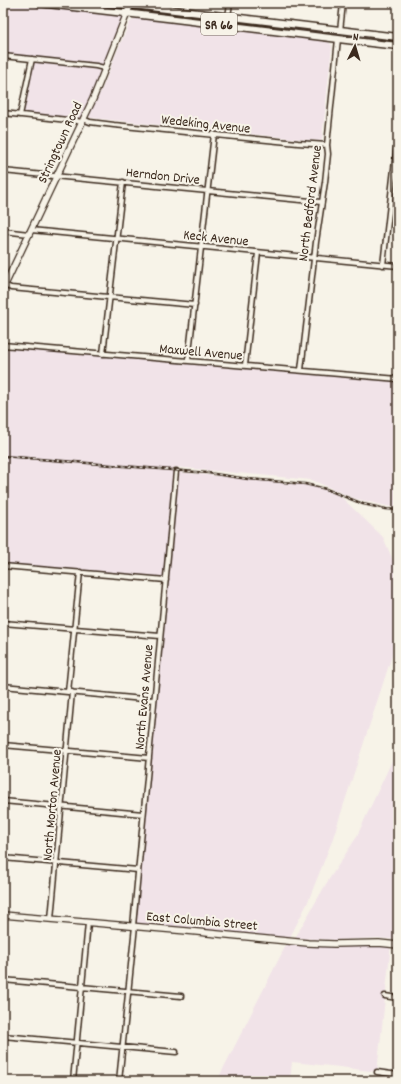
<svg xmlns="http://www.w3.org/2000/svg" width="401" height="1084" viewBox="0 0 401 1084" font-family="Dekko,sans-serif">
  <rect width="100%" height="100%" fill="#f7f3e8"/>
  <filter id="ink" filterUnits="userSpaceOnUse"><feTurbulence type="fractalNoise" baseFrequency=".025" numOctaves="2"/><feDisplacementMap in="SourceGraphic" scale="8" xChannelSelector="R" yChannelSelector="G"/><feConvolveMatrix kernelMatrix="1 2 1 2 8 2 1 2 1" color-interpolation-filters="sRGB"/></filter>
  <g filter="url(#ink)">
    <!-- built -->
    <path fill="#f1e3e8" d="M3,3h125l-47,116 -58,-5 12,-56 -32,-3z
      M136,18l193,24 3,4 -10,94 -3,1 -228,-23 -2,-2 13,-27 16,-40 12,-27z
      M3,345l395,34v121l-3,8 -42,-10 -41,-18 -138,-13 -8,113 -163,-14z
      M178,472l132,13 29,10 44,42 15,35v65l-66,204 -25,63 -19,37 103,3 -14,128 -37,-5 -48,-5 -2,19h-73l71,-140 -155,-15z
      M398,748v192l-20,-2 -43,2 -40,-2 31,-54 30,-46z"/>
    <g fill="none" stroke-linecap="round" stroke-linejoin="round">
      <!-- minor casing -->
      <g stroke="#3b2a1e" stroke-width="7">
        <path id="minor" d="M228,17l2,-14
          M340,31l3,-28
          M3,56l93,10 8,2 1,2
          M3,113l74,8 4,1
          M20,115l12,-56
          M83,119l7,3 24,3 184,18 29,2
          M3,171l318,31
          M31,230l367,36
          M3,231l26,3
          M383,265l15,-131
          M6,284v2l5,2 184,17
          M3,345l395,34
          M103,354l20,-172
          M188,361l26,-227
          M245,365l13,-112
          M301,370l15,-128 9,-60 3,-28 -1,-9 3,-29 8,-77
          M3,566l163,14
          M3,623l157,13
          M3,686l151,14
          M68,692l12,-120
          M3,745l146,13
          M3,801l140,13
          M3,858l135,12
          M51,919l21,-227
          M133,926l43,-455
          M3,980l178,16
          M385,996l13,2
          M3,1036l173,16
          M377,1072l21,3
          M73,1081l15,-158
          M119,1081l16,-155"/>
      </g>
      <!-- secondary casing -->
      <g stroke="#3b2a1e" stroke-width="8">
        <path id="secondary" d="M3,289l90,-190 38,-96
          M3,915l184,16 121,12 26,1 45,-1 19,2"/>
      </g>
      <!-- primary casing -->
      <g stroke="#3b2a1e" stroke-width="9">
        <path id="primary" d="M39,3l128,15 204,25 27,3
          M117,3l281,34"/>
      </g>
      <!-- minor -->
      <use href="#minor" stroke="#f7f3e8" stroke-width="4"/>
      <!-- secondary -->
      <use href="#secondary" stroke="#f7f3e8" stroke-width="5.5"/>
      <!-- primary -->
      <use href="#primary" stroke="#f7f3e8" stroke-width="6"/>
      <!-- rail casing -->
      <g stroke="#3b2a1e" stroke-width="2.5">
        <path id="rail" d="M3,456l205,17 40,6 57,5 21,5 37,15 23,5 12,1"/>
      </g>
      <!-- rail -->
      <use href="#rail" stroke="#f7f3e8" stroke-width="1" stroke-dasharray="3" stroke-linecap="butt"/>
    </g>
  </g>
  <g text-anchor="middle" stroke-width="4" stroke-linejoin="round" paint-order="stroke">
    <!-- shield labels -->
    <rect fill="#f7f3e8" stroke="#73665b" stroke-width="1" x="201" y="13" width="36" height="22" rx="3"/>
    <g font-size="13" font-weight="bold" fill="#3b2a1e">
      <text x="219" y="29">SR 66</text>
    </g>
    <!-- street labels -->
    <g font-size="14" fill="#3b2a1e" stroke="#f7f3e8">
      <text transform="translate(206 123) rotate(6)" y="5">Wedeking Avenue</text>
      <text transform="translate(59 142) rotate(-65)" y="5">Stringtown Road</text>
      <text transform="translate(163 175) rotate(6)" y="5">Herndon Drive</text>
      <text transform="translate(309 203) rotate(-83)" y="5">North Bedford Avenue</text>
      <text transform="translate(216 237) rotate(6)" y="5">Keck Avenue</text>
      <text transform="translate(201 351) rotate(5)" y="5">Maxwell Avenue</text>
      <text transform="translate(143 697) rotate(-85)" y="5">North Evans Avenue</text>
      <text transform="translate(51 805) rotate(-85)" y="5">North Morton Avenue</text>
      <text transform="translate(202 920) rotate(5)" y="5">East Columbia Street</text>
    </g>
  </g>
  <!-- margin -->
  <rect width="401" height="1084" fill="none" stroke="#f7f3e8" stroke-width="16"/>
  <rect x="8" y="8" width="385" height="1068" fill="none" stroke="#3b2a1e" stroke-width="1.5" filter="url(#ink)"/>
  <!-- north arrow -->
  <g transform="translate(355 46) rotate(5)" stroke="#f7f3e8" stroke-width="3" paint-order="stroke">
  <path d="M0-3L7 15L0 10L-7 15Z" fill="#3b2a1e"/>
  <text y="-6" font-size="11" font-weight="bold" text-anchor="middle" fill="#3b2a1e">N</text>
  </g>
</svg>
